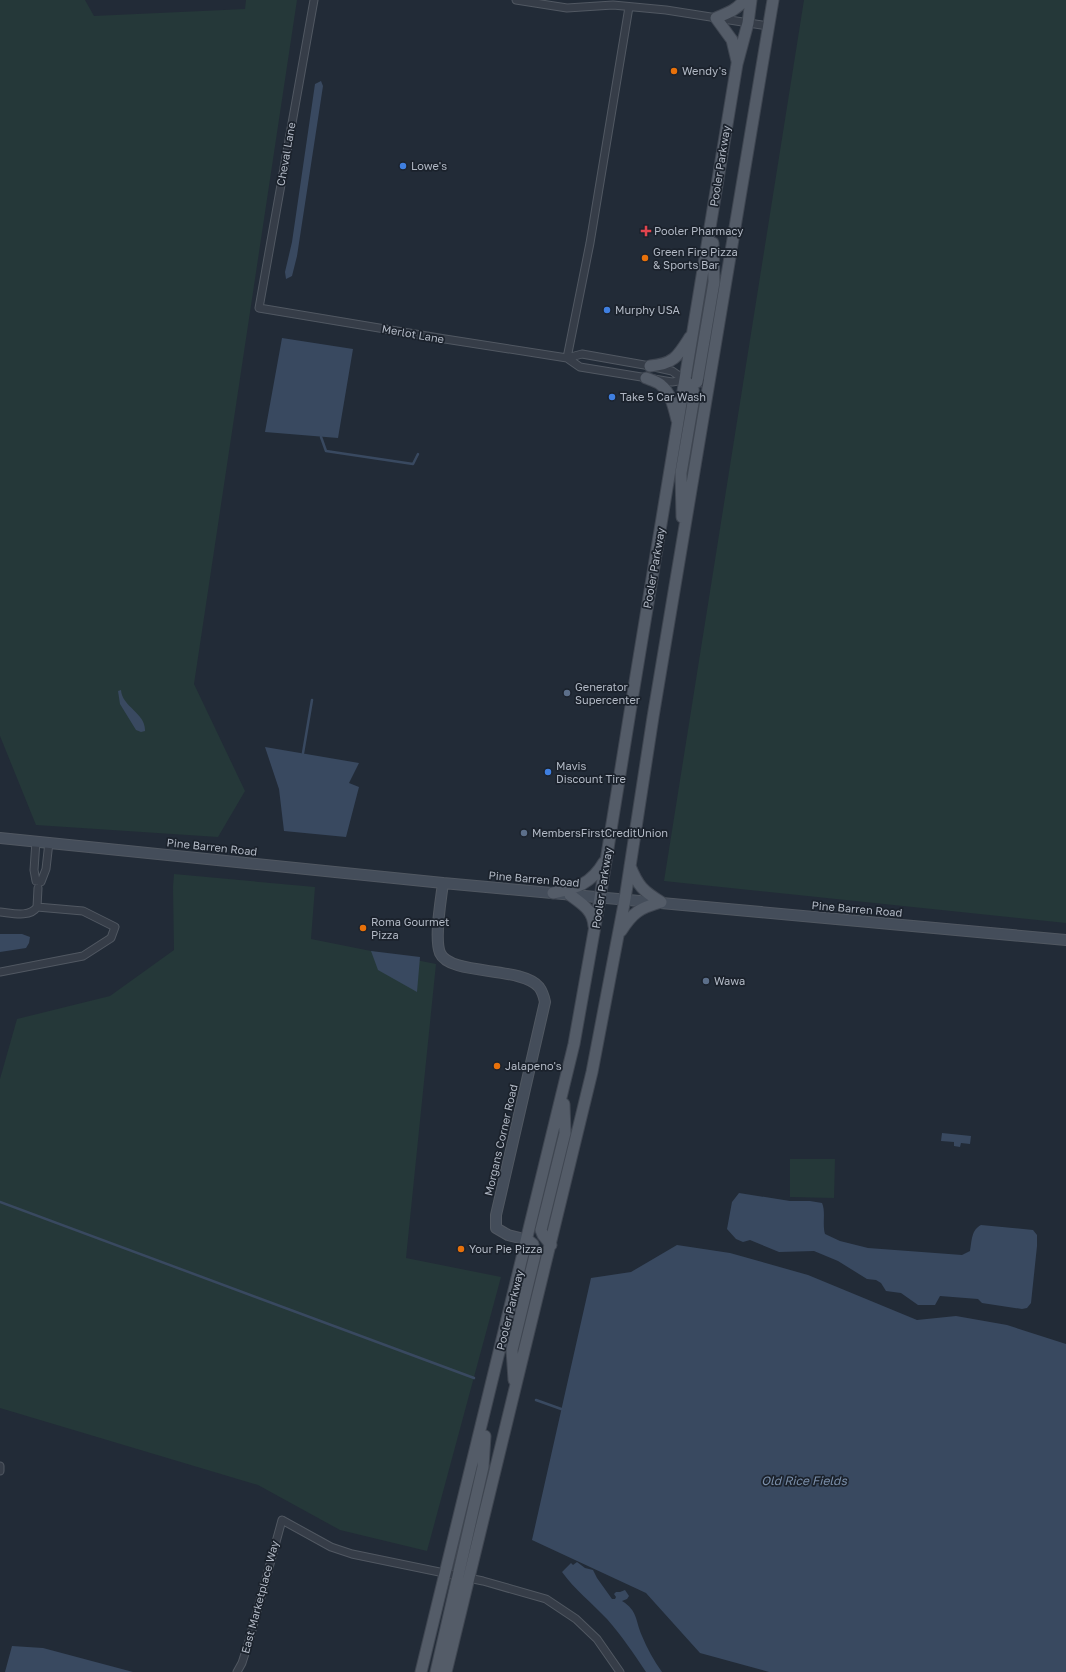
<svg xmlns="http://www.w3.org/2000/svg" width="1066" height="1672" viewBox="0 0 1066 1672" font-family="'Golos Text',sans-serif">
  <rect width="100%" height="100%" fill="#222b37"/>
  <!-- green -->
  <path fill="#253839" d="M0,0h85l9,16 151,-7 1,-9h51l-103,684 51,107 -27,46 -182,-12 -36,-89z
    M804,0h262v923l-402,-42z
    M174,874l141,13 -4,52 125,25 -30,294 95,19 -74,274 -87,-21 -82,-45 -258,-77v-329l17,-60 93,-23 64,-46 -1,-63z
    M790,1159h45l-1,39 -44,-1z"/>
  <!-- water -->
  <path fill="#394960" d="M321,81l2,5 -26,170 -5,20 -6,3 -1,-7 7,-30 23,-158z
    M282,338l71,11 -15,89 -73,-6z
    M121,690c1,17 25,23 24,41l-4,1 -5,-2 -16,-26 -2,-13z
    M265,747l94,16 -10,20 10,4 -13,50 -62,-6 -5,-42z
    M0,934h22l8,3 -1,6 -3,5 -26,4z
    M371,951l49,6 -3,35 -39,-22z
    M942,1133l29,3 -1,8 -9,-1 -1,4 -6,-1v-4l-13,-1z
    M739,1193l51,8h20l12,2c4,9 0,21 3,31l15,7 28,7 94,7 8,-4c2,-10 1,-21 11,-26l52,5 4,5v11l-6,57 -4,5 -5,1 -40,-6 -4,-4 -38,-3 -5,9h-17l-17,-12 -15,-2 -5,-8 -5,-3 -9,-1 -29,-18 -24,-10 -35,1 -29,-12 -7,2 -7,-3 -9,-10 5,-27z
    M677,1245l53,8 78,22 109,45 39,-4 51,9 59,19v328h-297l-69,-19 -54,-60 -114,-53 59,-262 40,-6z
    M577,1562l8,6 8,2 4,8 15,21h3l1,-2 -2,-3 2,-2h4l5,-2 4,6 -2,3 -5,2c16,10 13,19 20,35 5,12 12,25 20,36h-16c-12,-18 -24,-36 -39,-53 -15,-16 -32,-29 -45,-47l9,-9 2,2z
    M12,1646l31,2 90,24h-128z"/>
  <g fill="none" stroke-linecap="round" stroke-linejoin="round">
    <!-- stream -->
    <path stroke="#394960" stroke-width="2.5" d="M321,437l5,14 87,13 5,-10
      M303,753l9,-53
      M0,1202l474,176
      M536,1400l28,10"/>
    <!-- street casing -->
    <g stroke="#515862" stroke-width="9">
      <path id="street" d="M314,0l-55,308 186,31 122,19 15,-4 68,12 22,5 13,9
        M516,0l51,8 46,-3 53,5 102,16
        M567,358l23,-115 39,-236
        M567,358l13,9 92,15 13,-2 24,4
        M36,881l-2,-11 2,-29
        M41,882l5,-13 3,-27
        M0,912c11,1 30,6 37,-5l1,-19
        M0,972l83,-16 28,-18 4,-11 -32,-16 -46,-4
        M0,1466v5
        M237,1672l5,-9 7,-22 33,-121 49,27 21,7 131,27 63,18 30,20 21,20 23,33"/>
    </g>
    <!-- secondary casing -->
    <g stroke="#515862" stroke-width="12">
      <path id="secondary" d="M0,838l443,45 623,57
        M443,883c-2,17 -9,55 -3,70 10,23 82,13 99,34 3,4 5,10 6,15l-49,213v13l12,7 20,5"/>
    </g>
    <!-- primary casing -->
    <g stroke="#3f4651" stroke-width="13">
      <path id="primary" d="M737,61l-5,-21 -16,-22c11,-5 21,-8 28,-18
        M650,366c24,-2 28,-10 40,-29
        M646,378c5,2 12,4 15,7 10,8 13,23 16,35
        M697,382l17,-100 -1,-39
        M682,517l-1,-44 13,-76 -1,-8 -8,-9
        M630,866c8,20 13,25 31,36
        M553,893c24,-5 38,-9 51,-31
        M570,895c12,9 23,15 24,31
        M621,931c12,-19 19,-23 40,-29
        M551,1245l-8,-10 -2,-5 24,-97 -1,-29
        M514,1380l-2,-30 23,-95 -2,-11 -5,-4
        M421,1672l153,-628 26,-146 30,-186 107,-648 11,-41 3,-23
        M436,1672l47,-205 2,-31
        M446,1672l146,-600 33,-173 28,-182 120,-717"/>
    </g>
    <!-- street -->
    <use href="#street" stroke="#363d48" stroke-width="7"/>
    <!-- secondary -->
    <use href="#secondary" stroke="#444d5a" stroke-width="10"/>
    <!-- primary -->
    <use href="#primary" stroke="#545c68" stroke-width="11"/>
  </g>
  <!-- markers -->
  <g fill="#e8710a" stroke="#1b222c" stroke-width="1.5">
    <circle cx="674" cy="71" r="4"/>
    <circle cx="645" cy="258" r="4"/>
    <circle cx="363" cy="928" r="4"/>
    <circle cx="497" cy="1066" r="4"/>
    <circle cx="461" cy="1249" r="4"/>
  </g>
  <g fill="#3f7fe0" stroke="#1b222c" stroke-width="1.5">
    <circle cx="403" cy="166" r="4"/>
    <circle cx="607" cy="310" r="4"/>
    <circle cx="612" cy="397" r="4"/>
    <circle cx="548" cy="772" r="4"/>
  </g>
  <path fill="#e0444e" stroke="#1b222c" stroke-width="1.5" d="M644 225h4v4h4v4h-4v4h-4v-4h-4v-4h4z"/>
  <g fill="#5c6f8a" stroke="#1b222c" stroke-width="1.5">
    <circle cx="567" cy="693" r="4"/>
    <circle cx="524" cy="833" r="4"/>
    <circle cx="706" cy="981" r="4"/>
  </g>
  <g text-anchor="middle" stroke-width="3.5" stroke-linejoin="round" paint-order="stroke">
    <!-- poi labels -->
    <g font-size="11" fill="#b1b8c4" stroke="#1b222c" text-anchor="start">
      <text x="682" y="75">Wendy's</text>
      <text x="411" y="170">Lowe's</text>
      <text x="654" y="235">Pooler Pharmacy</text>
      <text x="653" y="256">Green Fire Pizza<tspan x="653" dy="13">&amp; Sports Bar</tspan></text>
      <text x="615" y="314">Murphy USA</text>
      <text x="620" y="401">Take 5 Car Wash</text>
      <text x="575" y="691">Generator<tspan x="575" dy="13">Supercenter</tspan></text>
      <text x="556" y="770">Mavis<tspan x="556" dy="13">Discount Tire</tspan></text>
      <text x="532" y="837">MembersFirstCreditUnion</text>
      <text x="371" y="926">Roma Gourmet<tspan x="371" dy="13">Pizza</tspan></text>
      <text x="714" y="985">Wawa</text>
      <text x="505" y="1070">Jalapeno's</text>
      <text x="469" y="1253">Your Pie Pizza</text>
    </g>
    <!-- street labels -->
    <g font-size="11" fill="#b1b8c4" stroke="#1b222c">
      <text transform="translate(286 154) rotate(-80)" y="4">Cheval Lane</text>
      <text transform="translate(720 166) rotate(-81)" y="4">Pooler Parkway</text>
      <text transform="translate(413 334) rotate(10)" y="4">Merlot Lane</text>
      <text transform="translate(654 568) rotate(-80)" y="4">Pooler Parkway</text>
      <text transform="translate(212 847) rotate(6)" y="4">Pine Barren Road</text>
      <text transform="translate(534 879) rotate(5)" y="4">Pine Barren Road</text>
      <text transform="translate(602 888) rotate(-81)" y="4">Pooler Parkway</text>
      <text transform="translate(857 909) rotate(5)" y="4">Pine Barren Road</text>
      <text transform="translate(501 1140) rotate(-77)" y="4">Morgans Corner Road</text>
      <text transform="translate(510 1310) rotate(-76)" y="4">Pooler Parkway</text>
      <text transform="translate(260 1597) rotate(-75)" y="4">East Marketplace Way</text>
    </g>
    <!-- water labels -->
    <g font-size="12" font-style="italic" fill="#7b8faa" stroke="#1b222c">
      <text x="804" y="1485">Old Rice Fields</text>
    </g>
  </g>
</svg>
